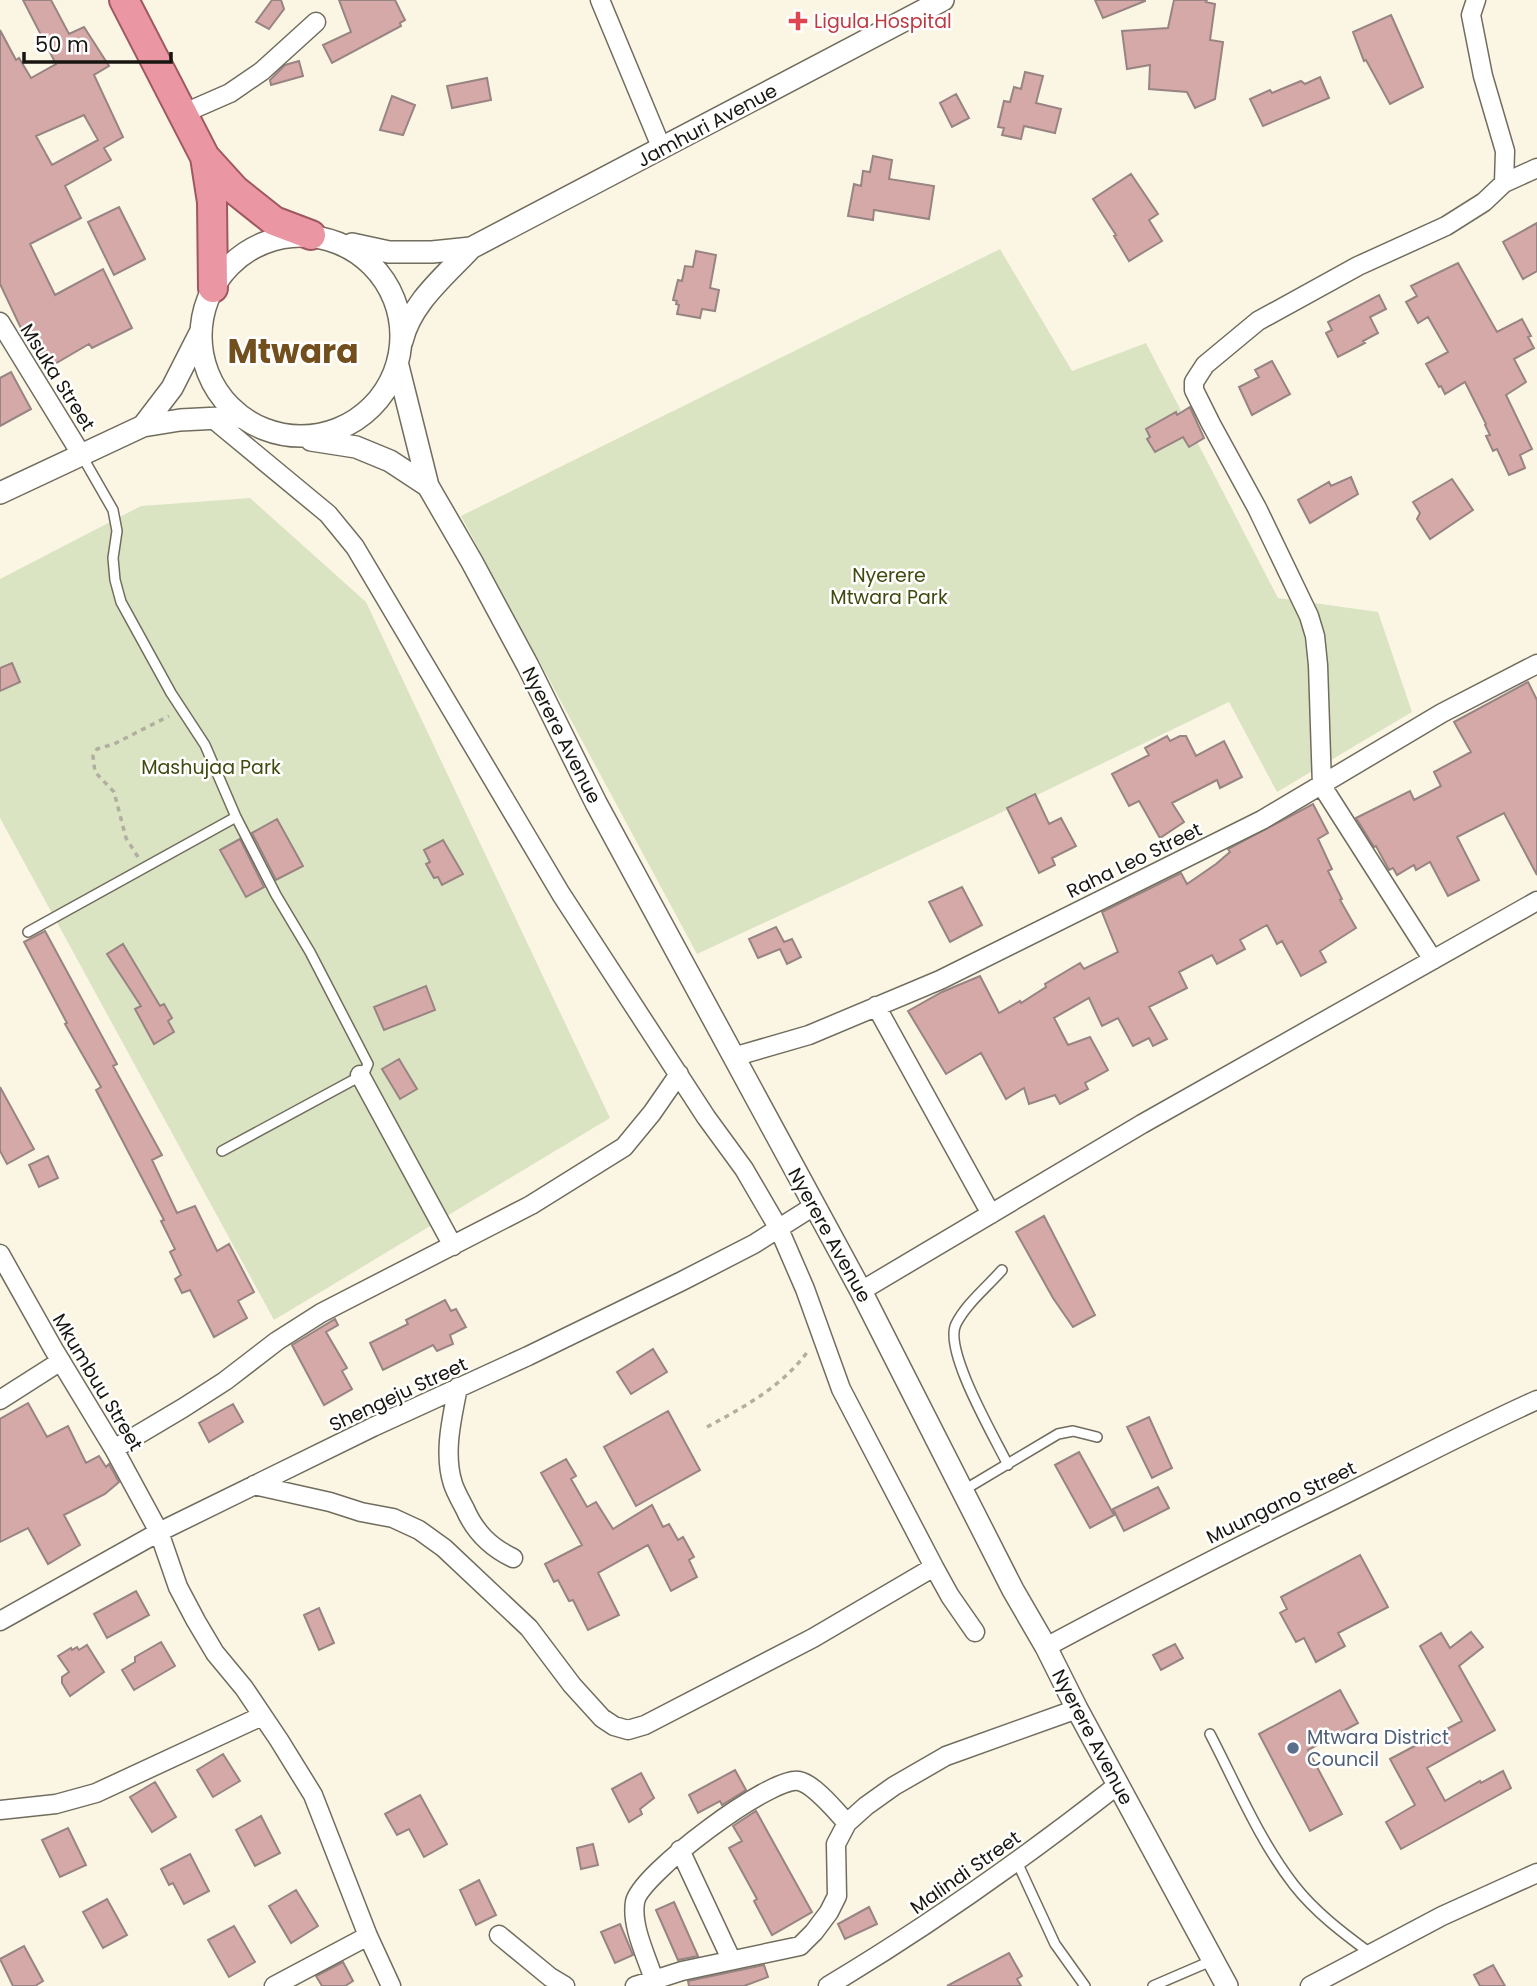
<svg xmlns="http://www.w3.org/2000/svg" width="1537" height="1986" viewBox="0 0 1537 1986" font-family="Poppins,sans-serif">
  <rect width="100%" height="100%" fill="#fbf6e4"/>
  <!-- green -->
  <path fill="#dbe4c2" d="M1000,249l72,122 74,-28 132,255 100,14 34,100 -135,80 -48,-90 -235,114 -297,138 -236,-438z
    M250,498l116,104 244,516 -336,202 -274,-502v-239l141,-73z"/>
  <!-- building -->
  <path fill="#d5a9a7" stroke="#978483" stroke-width="2" fill-rule="evenodd" d="M23,0h28l18,34 15,-7 25,39 -15,9 29,62 -19,11 7,12 -46,26 16,32 -51,26 25,51 48,-26 29,59 -40,20 -3,-4 -41,24 -17,-29 -4,2 -27,-57v-254l16,30 3,-2 12,20 25,-14zM84,115l14,25 -46,25 -16,-29z
    M272,0h9l3,9 -15,20 -13,-7z
    M339,0h56l10,20 -5,3 1,3 -69,37 -9,-18 28,-13z
    M1095,0h50v1l-42,17z
    M1174,0h33l-1,2 9,2 -5,36 13,2 -8,57 -20,9 -8,-16 -38,-3 1,-24 -23,4 -5,-38 46,-3z
    M1391,15l32,72 -33,17 -24,-44 -2,1 -11,-29z
    M299,61l4,15 -32,9 -1,-5 15,-15z
    M1025,72l18,4 -7,27 25,6 -6,24 -31,-7 -3,13 -19,-4 2,-7 -6,-1 6,-26 6,1 4,-15 7,2z
    M1320,77l9,21 -66,28 -13,-27 20,-9 2,3 29,-12 4,3z
    M487,78l4,22 -39,8 -5,-22z
    M956,94l13,24 -17,9 -12,-24z
    M392,96l23,9 -12,30 -23,-5z
    M873,156l19,4 -3,19 45,7 -5,33 -55,-9 -1,10 -25,-4 6,-32 7,2 2,-15 7,1z
    M1131,174l27,40 -9,6 13,21 -33,20 -15,-25 2,-1 -23,-36z
    M119,207l26,52 -31,16 -26,-53z
    M1537,223v48l-14,8 -20,-37z
    M696,251l20,4 -6,33 9,2 -4,21 -13,-2 -2,9 -23,-4 2,-9 -3,-1 1,-3 -4,-1 5,-20 4,1 3,-15 8,1z
    M1458,263l39,69 25,-13 9,17 -3,1 6,11 -20,11 12,23 -20,13 26,54 -12,6 5,13 -16,7 -12,-26 -4,2 -7,-15 4,-1 -5,-10 1,-1 -21,-42 -20,12 -4,-8 -2,1 -13,-23 22,-12 -20,-35 -10,6 -12,-21 11,-6 -6,-10z
    M1379,295l7,14 -16,8 8,16 -15,8 2,2 -27,14 -12,-24 6,-3 -4,-8z
    M1272,361l18,33 -38,21 -13,-28 20,-10 -4,-7z
    M11,372l20,37 -31,17v-48z
    M1190,407l14,31 -15,9 -6,-10 -28,15 -8,-13 3,-2 -4,-8 30,-17 1,3z
    M1351,477l7,17 -48,29 -12,-23 31,-18 2,4z
    M1452,479l21,31 -43,29 -13,-20 3,-6 -7,-11z
    M12,663l8,19 -20,9v-23z
    M1528,682l9,18v175l-33,-62 -47,24 22,43 -31,16 -18,-34 -14,8 -2,-5 -17,10 -4,-7 -4,2 -13,-24 -2,1 -18,-29 54,-27 4,9 27,-14 -7,-14 37,-20 -17,-30z
    M1167,736l3,5 10,-5h6l10,20 28,-15 18,36 -22,11 -3,-8 -45,23 12,19 -24,16 -21,-37 -10,5 -17,-32 37,-19 -4,-7z
    M1035,794l14,30 12,-6 15,28 -24,12 3,7 -16,8 -32,-65z
    M1313,804l15,29 -10,6 14,30 -4,2 14,28 -2,1 16,28 -36,23 6,11 -25,14 -19,-35 -5,3 -10,-19 -27,15 5,9 -28,15 -5,-9 -33,17 8,16 -38,19 18,32 -14,7 -4,-8 -16,8 -15,-28 -16,8 -13,-28 -35,20 14,27 22,-8 18,33 -23,13 3,6 -28,15 -5,-9 -26,9 -5,-16 -18,11 -25,-46 -35,21 -38,-63 34,-19 38,-16 19,37 21,-12 1,2 25,-16 -1,-3 35,-21 4,6 34,-17 -16,-40 79,-39 6,11 29,-20 14,-12 -2,-3z
    M277,819l26,47 -27,14 -24,-47z
    M240,839l24,48 -18,10 -26,-47z
    M443,840l20,34 -21,11 -4,-8 -4,1 -8,-14 4,-2 -6,-12z
    M962,887l20,38 -32,17 -21,-40z
    M776,927l8,15 8,-3 9,18 -14,7 -7,-15 -22,9 -9,-19z
    M45,931l72,133 -4,2 49,89 -10,5 25,53 18,-7 22,45 12,-7 25,48 -16,9 9,17 -33,19 -24,-47 -8,3 -7,-14 6,-4 -11,-23 5,-3 -14,-28 3,-1 -68,-130 5,-3 -36,-63 2,-1 -43,-81z
    M123,944l37,62 4,-2 8,14 -4,3 6,11 -20,12 -19,-35 6,-3 -34,-52z
    M426,986l9,24 -51,20 -10,-23z
    M399,1059l18,30 -17,10 -18,-30z
    M0,1087l34,62 -27,15 -7,-13z
    M48,1156l10,22 -19,9 -10,-22z
    M1044,1216l51,99 -22,12 -20,-29 -37,-66z
    M445,1300l6,11 5,-2 10,18 -16,8 3,9 -16,7 -4,-6 -50,25 -13,-27 38,-19 -2,-4z
    M335,1319l3,6 -12,7 21,36 -5,3 10,18 -28,16 -32,-60z
    M653,1349l14,23 -36,22 -14,-22z
    M28,1403l19,34 21,-11 18,37 13,-7 7,11 3,-3 10,18 -14,12 -41,21 16,30 -32,19 -20,-36 -28,14v-123z
    M233,1404l10,18 -34,20 -10,-19z
    M668,1411l32,59 -64,36 -32,-59z
    M1149,1417l23,51 -20,10 -25,-51z
    M1079,1452l35,63 -24,13 -35,-63z
    M566,1459l10,17 -5,3 16,28 9,-5 17,27 39,-24 11,22 6,-3 9,16 5,-3 11,20 -5,3 8,17 -26,14 -23,-46 -50,28 21,42 -31,15 -15,-30 -4,1 -11,-21 -4,2 -9,-18 37,-19 -41,-72z
    M1158,1487l11,21 -45,23 -11,-22z
    M1360,1555l28,52 -50,26 7,13 -29,16 -12,-24 -8,4 -16,-29 7,-4 -6,-12z
    M136,1591l13,24 -42,23 -13,-24z
    M319,1608l15,35 -15,7 -15,-35z
    M1471,1632l12,15 -24,19 36,64 -68,38 18,33 35,-20 1,2 22,-12 8,17 -110,61 -15,-27 29,-17 -25,-46 72,-38 -42,-75 21,-13 9,15z
    M161,1642l14,24 -41,24 -12,-20 13,-8v-5z
    M1175,1644l8,14 -22,12 -8,-15z
    M87,1645l17,27 -34,24 -8,-13v-6l7,-5 -11,-16 13,-8 1,2 5,-3 2,3z
    M1340,1690l18,33 -50,27 34,64 -32,17 -51,-97z
    M223,1754l17,27 -27,16 -16,-27z
    M735,1770l11,20 -24,15 -2,-4 -22,12 -9,-18z
    M641,1773l13,25 -14,11 2,5 -13,8 -17,-33z
    M155,1782l21,35 -24,15 -22,-35z
    M420,1795l27,49 -23,13 -15,-28 -12,6 -12,-21z
    M756,1811l56,101 -40,23 -18,-34 3,-2 -28,-51 13,-7 -9,-15z
    M261,1816l19,37 -25,13 -19,-36z
    M68,1828l18,37 -26,12 -18,-37z
    M593,1844l5,21 -17,4 -4,-21z
    M190,1854l19,37 -25,13 -11,-21 -4,2 -8,-16z
    M479,1880l17,35 -20,10 -16,-35z
    M296,1890l22,36 -27,17 -22,-37z
    M107,1899l20,36 -24,13 -20,-36z
    M674,1902l24,54 -20,4 -22,-50z
    M869,1907l8,17 -32,15 -7,-15z
    M620,1924l13,31 -18,8 -14,-31z
    M234,1926l21,36 -26,15 -21,-37z
    M24,1946l19,35 -8,5h-22l-13,-27z
    M1009,1953l13,23 -5,3 4,7h-74z
    M343,1962l10,19 -8,5h-23l-6,-10z
    M764,1965l4,12 -24,9h-55l-1,-5z
    M1493,1965l12,21h-25l-6,-11z"/>
  <g fill="none" stroke-linecap="round" stroke-linejoin="round">
    <!-- service casing -->
    <g stroke="#716d5e" stroke-width="12">
      <path id="service" d="M82,456l31,54 4,21 -4,27 2,22 6,22 50,91 34,52 31,72 40,78 34,57 58,112 -3,7 -8,7 -135,73
        M28,932l208,-115
        M1002,1270c-15,17 -36,34 -46,54 -13,26 39,114 52,141
        M964,1490l94,-56 15,-3 24,6
        M1210,1734c26,50 49,106 84,151 21,27 49,48 76,68
        M1017,1862l38,82 30,42
        M1153,1986l58,-25"/>
    </g>
    <!-- minor casing -->
    <g stroke="#716d5e" stroke-width="21">
      <path id="minor" d="M600,0l62,149
        M1476,0l-5,15 12,61 22,75 -1,32
        M182,114l48,-21 32,-22 54,-49
        M0,322l81,132
        M212,418l116,96 27,33 206,347 145,223 38,52 35,60 26,60 36,100 93,178 16,29 25,36
        M1433,960l-111,-174 -4,-121 -3,-29 -6,-20 -52,-108 -46,-84 -17,-34v-8l11,-17 53,-44 100,-55 88,-40 38,-24 20,-19 33,-15
        M876,1006l115,208
        M733,1057l76,-22 131,-55 322,-160 180,-107 95,-49
        M360,1075l93,171
        M0,1254l54,96 60,99 45,83 19,55 18,34 19,32 29,35 35,52 34,55 55,141 23,50
        M861,1291l281,-167 395,-223
        M458,1387c-6,31 -15,66 -5,97 3,9 8,17 12,25 10,23 25,38 48,49
        M0,1400l61,-39
        M114,1449l69,-41 42,-27 52,-40 44,-28 210,-108 93,-58 28,-34 27,-39
        M254,1485l76,17 31,10 32,6 26,12 25,18 85,80 43,57 30,33 12,8 14,4 17,-5 168,-87 121,-71
        M0,1621l159,-89 214,-105 155,-71 154,-75 72,-37 60,-38
        M1046,1647c86,-46 173,-91 261,-134 77,-37 152,-78 230,-113
        M0,1810l56,-6 40,-11 166,-77
        M680,1850l51,109
        M499,1935l51,42 15,9
        M654,1980c-7,-23 -23,-53 -19,-78 4,-27 137,-127 164,-121 15,3 37,30 48,42
        M274,1986l94,-50
        M635,1986l47,-15 118,-25 14,-14 15,-20 8,-16 -1,-52 11,-21 19,-17 28,-20 52,-30 131,-47
        M828,1986c102,-61 198,-129 291,-202
        M1310,1986l132,-70 95,-43"/>
    </g>
    <!-- tertiary casing -->
    <g stroke="#716d5e" stroke-width="24">
      <path id="tertiary" d="M201 336a100 100 0 1 1 200 0a100 100 0 1 1-200 0Z
        M352,244l37,8h43l39,-4
        M402,341c9,-38 43,-65 69,-93l472,-248
        M398,366l30,120 44,76 56,104 68,137 265,488 152,299 33,57 31,62 150,277
        M143,426l29,-38 28,-55
        M311,440l45,7 34,14 38,25
        M0,493l143,-67 37,-6 59,-3"/>
    </g>
    <!-- trunk casing -->
    <g stroke="#9d5861" stroke-width="32">
      <path id="trunk" d="M124,0l81,157 30,33 39,31 37,14
        M205,157l7,45 1,86"/>
    </g>
    <!-- path -->
    <path stroke="#b2aea0" stroke-width="3.5" stroke-dasharray="5 5" stroke-linecap="butt" d="M138,857l-12,-19 -12,-46 -19,-20 -2,-16 4,-7 17,-5 55,-28
      M707,1427c37,-20 76,-41 101,-76"/>
    <!-- service -->
    <use href="#service" stroke="#fff" stroke-width="9"/>
    <!-- minor -->
    <use href="#minor" stroke="#fff" stroke-width="18"/>
    <!-- tertiary -->
    <use href="#tertiary" stroke="#fff" stroke-width="21"/>
    <!-- trunk -->
    <use href="#trunk" stroke="#ea96a3" stroke-width="28"/>
  </g>
  <!-- markers -->
  <path fill="#e0444e" stroke="#fff" stroke-width="2.5" d="M794.5 10.5h7v7h7v7h-7v7h-7v-7h-7v-7h7z"/>
  <circle fill="#5c6f8a" stroke="#fff" stroke-width="2.5" cx="1293" cy="1748" r="7"/>
  <g text-anchor="middle" stroke-width="5" stroke-linejoin="round" paint-order="stroke">
    <!-- health labels -->
    <g font-size="19" fill="#be3a42" stroke="#fff" text-anchor="start">
      <text x="814" y="28">Ligula Hospital</text>
    </g>
    <!-- street labels -->
    <g font-size="19" fill="#171610" stroke="#fff">
      <text transform="translate(707 125) rotate(-28)" y="7">Jamhuri Avenue</text>
      <text transform="translate(58 377) rotate(58)" y="7">Msuka Street</text>
      <text transform="translate(562 735) rotate(63)" y="7">Nyerere Avenue</text>
      <text transform="translate(1134 860) rotate(-26)" y="7">Raha Leo Street</text>
      <text transform="translate(830 1235) rotate(61)" y="7">Nyerere Avenue</text>
      <text transform="translate(98 1382) rotate(59)" y="7">Mkumbuu Street</text>
      <text transform="translate(398 1394) rotate(-25)" y="7">Shengeju Street</text>
      <text transform="translate(1281 1502) rotate(-26)" y="7">Muungano Street</text>
      <text transform="translate(1093 1737) rotate(62)" y="7">Nyerere Avenue</text>
      <text transform="translate(965 1872) rotate(-35)" y="7">Malindi Street</text>
    </g>
    <!-- park labels -->
    <g font-size="19" fill="#404a0e" stroke="#fff">
      <text x="889" y="582">Nyerere<tspan x="889" dy="22">Mtwara Park</tspan></text>
      <text x="211" y="774">Mashujaa Park</text>
    </g>
    <!-- service labels -->
    <g font-size="19" fill="#4e5e75" stroke="#fff" text-anchor="start">
      <text x="1307" y="1744">Mtwara District<tspan x="1307" dy="22">Council</tspan></text>
    </g>
    <!-- town labels -->
    <g font-size="33" font-weight="bold" fill="#724f1d" stroke="#fff">
      <text x="293" y="363">Mtwara</text>
    </g>
  </g>
  <!-- scale -->
  <path d="M24 52v10h147v-10" fill="none" stroke="#171610" stroke-width="3.5"/>
  <text x="35" y="52" font-size="21" fill="#171610" stroke="#ffffff" stroke-width="5" paint-order="stroke">50 m</text>
</svg>
